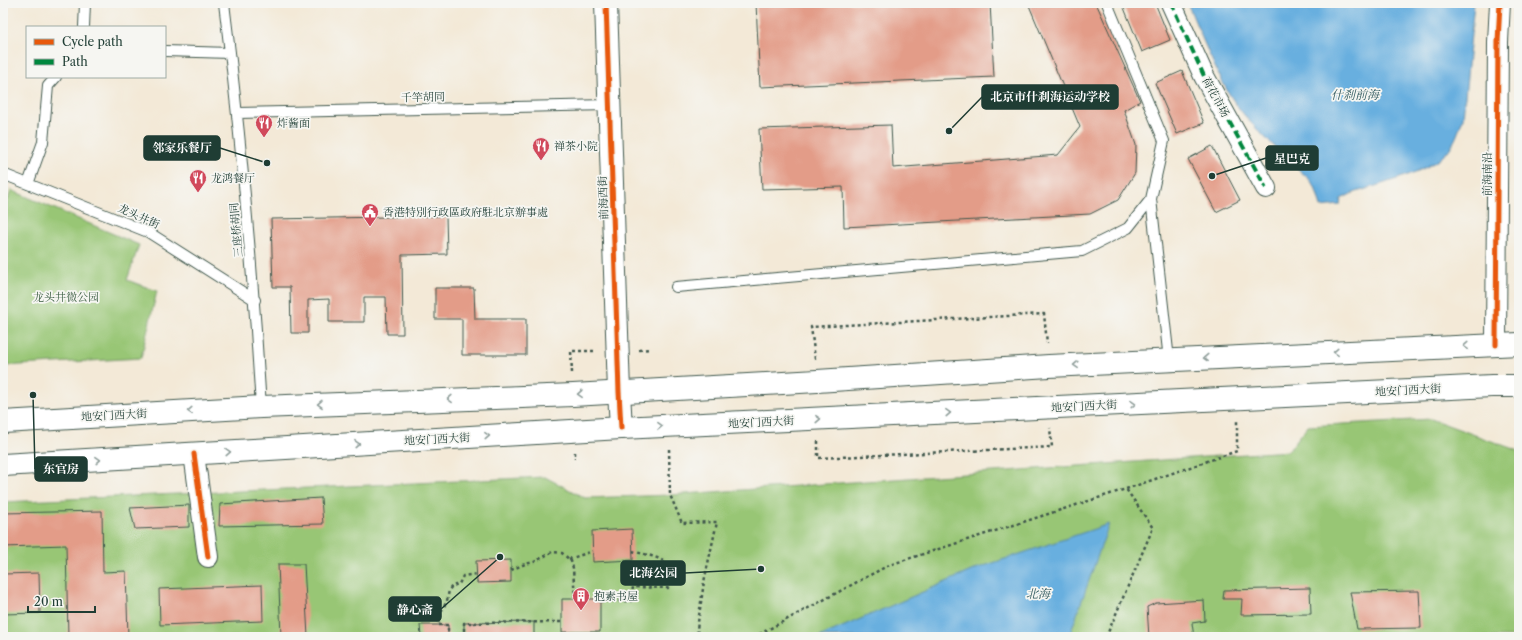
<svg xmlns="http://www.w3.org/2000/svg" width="1522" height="640" viewBox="0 0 1522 640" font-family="'Libre Caslon Text','Noto Serif SC',serif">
  <rect width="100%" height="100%" fill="#f6f6f2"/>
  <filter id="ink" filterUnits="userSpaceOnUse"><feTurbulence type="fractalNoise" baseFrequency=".025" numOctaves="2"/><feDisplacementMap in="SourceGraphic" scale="8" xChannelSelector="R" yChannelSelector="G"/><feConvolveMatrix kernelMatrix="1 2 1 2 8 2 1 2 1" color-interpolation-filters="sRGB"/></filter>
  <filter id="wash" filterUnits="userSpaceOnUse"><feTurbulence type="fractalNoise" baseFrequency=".012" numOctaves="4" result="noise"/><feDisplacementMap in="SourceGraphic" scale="16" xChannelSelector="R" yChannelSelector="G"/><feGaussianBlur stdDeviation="0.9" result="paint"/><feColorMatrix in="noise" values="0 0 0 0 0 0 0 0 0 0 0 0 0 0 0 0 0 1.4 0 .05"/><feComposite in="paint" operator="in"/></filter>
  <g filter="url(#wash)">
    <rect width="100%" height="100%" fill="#f3e9d7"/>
    <!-- green -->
    <path fill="#98c675" stroke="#5c8254" d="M11,190l128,55 -12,35 30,11 -16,67 -138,8v-150z
      M1431,419l88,32v186h-1516v-135l542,-25 40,21 85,-3 618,-44 20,-25z"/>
    <!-- water -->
    <path fill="#68afdf" stroke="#44768a" d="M1187,3h287l-11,115c-4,12 -8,25 -16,34 -18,21 -69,32 -96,42l-10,5 -1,6 -19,2 -6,-20 -5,-7c-24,-23 -56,-50 -75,-77 -19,-28 -34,-69 -48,-100z
      M1109,524l-40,113h-250l159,-69z"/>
    <g id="blocks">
      <!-- building -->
      <path fill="#e39c88" d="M756,3h234l4,74 -234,10z
        M1028,3h68l44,98 -16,9 12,35 -1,28 -17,27 -28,14 -246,13 -1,-40 -81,2 -3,-60 132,-4 2,43 165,-13 22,-28z
        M1122,3h33l15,37 -28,12z
        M1182,71l22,52 -27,11 -22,-51z
        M1212,146l28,54 -24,12 -28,-53z
        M446,216l1,38 -45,1 1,79h-16l-1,-37h-22v25h-35v-23l-21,1v33h-17l-1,-46h-17l-2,-68z
        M435,288h39l1,31h51v36h-64v-36h-27z
        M321,498l2,26 -104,2 1,-22z
        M189,505v22l-54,2 -5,-21z
        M102,511l1,61 23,-1 2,66h-60l-2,-92 -63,2v-34z
        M632,529l1,31 -40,2 -1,-31z
        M511,560v22l-34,1 -1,-22z
        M278,564h26l4,73h-27z
        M39,573l1,40 -37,1v-40z
        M262,585l1,36 -103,4 -1,-36z
        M1310,588l1,26 -70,1 1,-16h-19l1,-9z
        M1419,591l2,37 -64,1 -7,-37z
        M562,599h38v33h-38z
        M1204,600l1,21 -13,2 2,14h-45l-2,-30 9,-4z
        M534,622v15h-70v-14z
        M420,625h28v12h-27z
        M644,635v2h-31v-1z
        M1460,635v2h-15v-1z"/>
    </g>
  </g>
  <g filter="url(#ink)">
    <use href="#blocks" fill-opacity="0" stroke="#3f574c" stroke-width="1"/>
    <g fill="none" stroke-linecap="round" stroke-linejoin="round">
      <!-- lane casing -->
      <g stroke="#3f574c" stroke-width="12">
        <path id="lane" d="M224,3c17,134 29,269 37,404
          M84,27l1,-24
          M165,51l65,2
          M238,113l371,-8
          M3,174l145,58 107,68
          M28,184l15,-42 5,-56 8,-9
          M1151,199l18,161
          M676,287l406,-36 46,-23 23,-29 13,-58 -57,-138"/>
      </g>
      <!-- street casing -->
      <g stroke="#3f574c" stroke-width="22">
        <path id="street" d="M1171,3l33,73 62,112
          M1496,345l2,-303 2,-39
          M194,454l14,103"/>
      </g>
      <!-- secondary casing -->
      <g stroke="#3f574c" stroke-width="24">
        <path id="secondary" d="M606,3l13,389 2,36"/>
      </g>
      <!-- primary casing -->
      <g stroke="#3f574c" stroke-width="24">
        <path id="primary" d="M3,422l258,-15 312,-12 244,-14 232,-15 470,-22
          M3,465l618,-37 871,-42h27"/>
      </g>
      <!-- path -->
      <path stroke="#3f574c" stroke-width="2.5" stroke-dasharray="3 3" stroke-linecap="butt" d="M639,350l12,-1
        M815,359l-4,-32 233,-13 3,29
        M572,373l-1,-22h25
        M818,441v17l234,-11 -2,-19
        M669,449l1,46 12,28 35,-1 -13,60 -7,47 2,8
        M575,452v7
        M569,559l24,-8
        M511,570l14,-6 9,-2 18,-10 10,1 9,8 2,7 2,31
        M600,601h31l2,-14 35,1c0,-6 1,-13 0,-19 -2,-13 -25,-14 -35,-18
        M448,637v-12h-10l3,-13 6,-11 2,-11 3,-4 7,-2 4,-8 14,-2
        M464,637v-14l98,-1
        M754,637l135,-72 237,-76 111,-38v-30
        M1106,637l47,-109 -27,-39"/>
      <!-- lane -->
      <use href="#lane" stroke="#fff" stroke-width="10"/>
      <!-- street -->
      <use href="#street" stroke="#fff" stroke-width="20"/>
      <!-- secondary -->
      <use href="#secondary" stroke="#fff" stroke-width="22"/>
      <!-- primary -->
      <use href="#primary" stroke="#fff" stroke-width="22"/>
      <!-- quiet -->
      <path stroke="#00873e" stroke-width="4" stroke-dasharray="8 4" stroke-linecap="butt" d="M1171,3l33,73 62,112"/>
      <!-- cycleway casing -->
      <g stroke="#f6f6f2" stroke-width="8">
        <path id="cycleway" d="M606,3l13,389 2,36
          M1496,345l2,-303 2,-39
          M194,454l14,103"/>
      </g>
      <!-- cycleway -->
      <use href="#cycleway" stroke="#e8590c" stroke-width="5"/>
    </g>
    <!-- one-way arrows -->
    <defs><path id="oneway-chevron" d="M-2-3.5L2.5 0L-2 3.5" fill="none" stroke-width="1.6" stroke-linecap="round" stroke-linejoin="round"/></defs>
    <g stroke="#8f9e9a">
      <use href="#oneway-chevron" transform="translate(1466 346) rotate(177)"/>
      <use href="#oneway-chevron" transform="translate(1336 352) rotate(177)"/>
      <use href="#oneway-chevron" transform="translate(1206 358) rotate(177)"/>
      <use href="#oneway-chevron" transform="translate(1076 365) rotate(177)"/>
      <use href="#oneway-chevron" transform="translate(580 394) rotate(177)"/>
      <use href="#oneway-chevron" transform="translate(450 399) rotate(178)"/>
      <use href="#oneway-chevron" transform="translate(320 404) rotate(178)"/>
      <use href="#oneway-chevron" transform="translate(1133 404) rotate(-3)"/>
      <use href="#oneway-chevron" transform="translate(190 411) rotate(177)"/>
      <use href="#oneway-chevron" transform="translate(948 413) rotate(-3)"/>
      <use href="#oneway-chevron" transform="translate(818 419) rotate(-3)"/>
      <use href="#oneway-chevron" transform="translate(660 426) rotate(-2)"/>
      <use href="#oneway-chevron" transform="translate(487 436) rotate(-3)"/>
      <use href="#oneway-chevron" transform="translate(357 444) rotate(-3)"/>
      <use href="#oneway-chevron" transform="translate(228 452) rotate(-3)"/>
      <use href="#oneway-chevron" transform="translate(98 460) rotate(-3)"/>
    </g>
  </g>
  <!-- icons -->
  <defs>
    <g id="restaurant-pin" transform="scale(0.9)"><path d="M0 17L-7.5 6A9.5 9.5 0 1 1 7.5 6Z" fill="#d1495b" stroke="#f6f6f2"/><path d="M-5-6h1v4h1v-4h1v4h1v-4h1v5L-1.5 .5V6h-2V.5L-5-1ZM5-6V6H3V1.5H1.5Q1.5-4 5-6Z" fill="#fff"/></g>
    <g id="civic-pin" transform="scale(0.9)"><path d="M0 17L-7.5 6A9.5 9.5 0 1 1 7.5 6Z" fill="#d1495b" stroke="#f6f6f2"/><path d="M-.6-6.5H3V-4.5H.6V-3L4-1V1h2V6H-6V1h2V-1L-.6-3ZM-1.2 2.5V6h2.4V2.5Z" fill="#fff"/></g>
    <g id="building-pin" transform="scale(0.9)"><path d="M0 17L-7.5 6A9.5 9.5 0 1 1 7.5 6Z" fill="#d1495b" stroke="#f6f6f2"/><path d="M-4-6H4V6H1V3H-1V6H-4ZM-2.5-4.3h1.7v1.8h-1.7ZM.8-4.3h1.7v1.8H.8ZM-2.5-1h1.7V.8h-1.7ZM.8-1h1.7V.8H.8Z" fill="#fff"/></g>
  </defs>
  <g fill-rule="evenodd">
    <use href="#restaurant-pin" x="264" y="123"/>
    <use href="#restaurant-pin" x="541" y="146"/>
    <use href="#restaurant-pin" x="198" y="178"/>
    <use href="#civic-pin" x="370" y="212"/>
    <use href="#building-pin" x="581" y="596"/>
  </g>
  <g text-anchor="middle" stroke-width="3.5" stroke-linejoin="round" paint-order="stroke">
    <!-- street labels -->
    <g font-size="11" fill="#1f3d34" stroke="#f6f6f2">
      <text transform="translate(423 97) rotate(-1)" y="4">千竿胡同</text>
      <text transform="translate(1216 97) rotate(61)" y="4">荷花市场</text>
      <text transform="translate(1487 174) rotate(-90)" y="4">前海南沿</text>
      <text transform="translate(603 198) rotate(-92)" y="4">前海西街</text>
      <text transform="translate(139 216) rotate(24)" y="4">龙头井街</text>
      <text transform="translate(236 230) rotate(-95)" y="4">三座桥胡同</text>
      <text transform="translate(1408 390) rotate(-3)" y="4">地安门西大街</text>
      <text transform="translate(1084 406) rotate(-3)" y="4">地安门西大街</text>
      <text transform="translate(114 415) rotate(-3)" y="4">地安门西大街</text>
      <text transform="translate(761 422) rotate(-3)" y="4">地安门西大街</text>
      <text transform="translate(437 439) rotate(-3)" y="4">地安门西大街</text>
    </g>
    <!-- poi labels -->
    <g font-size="11" fill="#1f3d34" stroke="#f6f6f2" text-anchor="start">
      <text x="277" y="127">炸酱面</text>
      <text x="554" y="150">禅茶小院</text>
      <text x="211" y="182">龙鸿餐厅</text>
      <text x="383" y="216">香港特別行政區政府駐北京辦事處</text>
      <text x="594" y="600">抱素书屋</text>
    </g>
    <!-- park labels -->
    <g font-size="11" fill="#3d5f44" stroke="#f6f6f2">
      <text x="66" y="301">龙头井微公园</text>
    </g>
    <!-- water labels -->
    <g font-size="12" font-style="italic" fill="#315a5f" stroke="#f6f6f2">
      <text x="1355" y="99">什刹前海</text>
      <text x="1038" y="598">北海</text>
    </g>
  </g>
  <!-- callouts -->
  <path fill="none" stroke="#1f3d34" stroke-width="1.5" d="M949 131L982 97M267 163L220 148M1212 176L1266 158M33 395L35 469M761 569L685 573M500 557L441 609"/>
  <g fill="#1f3d34" stroke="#f6f6f2" stroke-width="1.5">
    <circle cx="949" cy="131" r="4"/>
    <circle cx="267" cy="163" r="4"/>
    <circle cx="1212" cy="176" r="4"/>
    <circle cx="33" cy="395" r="4"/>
    <circle cx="761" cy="569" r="4"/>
    <circle cx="500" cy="557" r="4"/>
  </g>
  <g fill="#1f3d34" stroke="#1f3d34" stroke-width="1.5">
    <rect x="982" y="85" width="136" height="24" rx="4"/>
    <rect x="144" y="136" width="76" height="24" rx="4"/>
    <rect x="1266" y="146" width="52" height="24" rx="4"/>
    <rect x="35" y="457" width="52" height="24" rx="4"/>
    <rect x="621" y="561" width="64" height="24" rx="4"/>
    <rect x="389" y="597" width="52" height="24" rx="4"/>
  </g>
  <g font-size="12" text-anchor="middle" font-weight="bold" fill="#fff">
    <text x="1050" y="101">北京市什刹海运动学校</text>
    <text x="182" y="152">邻家乐餐厅</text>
    <text x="1292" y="163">星巴克</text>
    <text x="61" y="473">东官房</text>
    <text x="653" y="577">北海公园</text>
    <text x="415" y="614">静心斋</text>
  </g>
  <!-- margin -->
  <rect width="1522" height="640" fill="none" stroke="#f6f6f2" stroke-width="16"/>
  <!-- legend -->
  <rect x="26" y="26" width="140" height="52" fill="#f6f6f2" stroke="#a0aca6"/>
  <rect x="34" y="39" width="20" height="6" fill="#e8590c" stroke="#a0aca6"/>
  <text x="62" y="46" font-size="12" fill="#1f3d34">Cycle path</text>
  <rect x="34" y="59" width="20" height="6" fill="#00873e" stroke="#a0aca6"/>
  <text x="62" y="66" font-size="12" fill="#1f3d34">Path</text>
  <!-- scale -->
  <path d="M28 606v6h67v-6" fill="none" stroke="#1f3d34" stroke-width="2"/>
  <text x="34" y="606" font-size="12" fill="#1f3d34" stroke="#f6f6f2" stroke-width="3" paint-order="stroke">20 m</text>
</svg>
